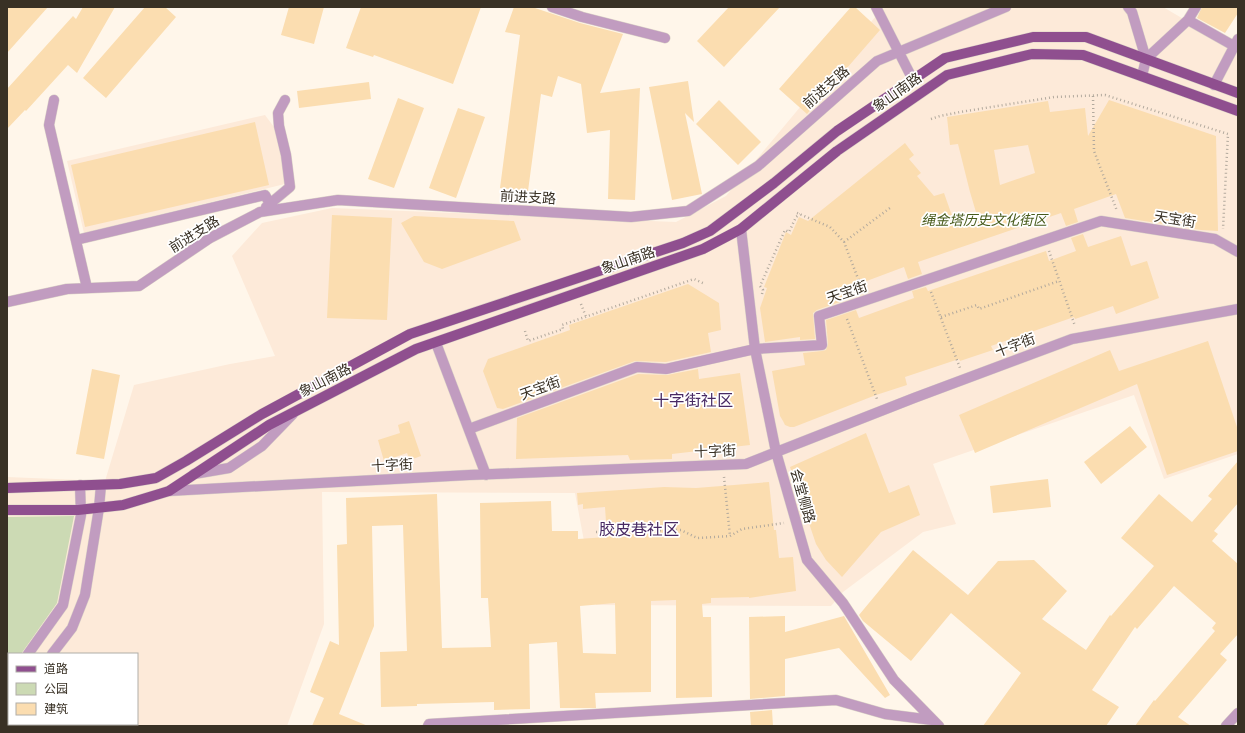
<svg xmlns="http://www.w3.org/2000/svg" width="1245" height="733" viewBox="0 0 1245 733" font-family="'Roboto Serif','Noto Sans SC',serif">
  <rect width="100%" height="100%" fill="#fff6ea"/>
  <!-- commercial -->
  <path fill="#fdead9" d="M885,7h278l75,44v403l-74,25 -30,-84 -201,69 23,60 -33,8 -80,60 -12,14 -235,-1 -21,-112 -253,-1 2,132 -37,102h-165l-3,-2h18v-70h-128v70h59l-2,2h-59v-249l98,4 29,-96 96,-21 45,-8 -43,-100 30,-33 70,-15 344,14 50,-26 155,-186z
    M265,115l9,12 6,16 5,41 -201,49 -17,-72z"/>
  <!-- green -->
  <path fill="#ccdab4" d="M74,516l-17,87 -36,51h-12v17l-2,3v-157z"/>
  <!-- building -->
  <path fill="#fbddb0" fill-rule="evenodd" d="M7,7h41l-41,46z
    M83,7h32l-38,66 -9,-8 -42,46 -1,-1 -18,19v-40l66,-73 3,3z
    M145,7h20l11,10 -70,81 -23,-20z
    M289,7h35l-10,37 -33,-9z
    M361,7h120l-28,77 -79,-29 -1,2 -27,-9z
    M514,7h18l48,16 43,11 -23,59 40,-5 -5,112 -27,-1 2,-69 -23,3 -6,-49 -23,-8 -6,21 -11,-3 -13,97 -28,-3 20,-153 -15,-3z
    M729,7h51l-56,60 -27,-26z
    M851,7h4l25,23 -73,84 -28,-25z
    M1202,7h36v6l-13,20 -28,-15z
    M688,81l6,41 -9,-9 17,81 -30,6 -23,-113z
    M369,82l2,17 -72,9 -2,-17z
    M398,98l26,10 -30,80 -26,-9z
    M719,100l42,42 -23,23 -42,-41z
    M1109,100l107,36 2,95 -17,-1 -76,-12 -9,-24 -42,15 4,13 -12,4 -5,-13 -143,49 4,12 -14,5 -4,-12 -56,21 3,10 -34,12 -4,3 2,26 -15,1v-3l-35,5 -5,-34 7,-20 -3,-1 22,-55 5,3 8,-18 9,4 97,-78 9,12 -5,4 12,14 -4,3 17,20 10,-3 12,34 22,-8 -8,-27 -12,-48 -8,1 -3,-28 101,-16 2,11 35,-4 3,28zM1028,145l7,28 -35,12 -6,-35z
    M458,108l27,9 -29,81 -27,-10z
    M255,122l14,63 -184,42 -14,-62z
    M332,215l60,3 -5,102 -60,-2z
    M414,216l100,5 7,19 -79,29 -18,-7 -23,-39z
    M1083,234l5,13 33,-11 10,30 16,-5 12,37 -43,16 -3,-8 -38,13 -1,-2 -83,29 2,4 -33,11 -1,-2 -54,18 2,8 -31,10 -82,32h-4l-5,-2 -2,-4 -3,-5 -8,-45 33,-6 -2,-12 19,-2 4,-1 2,-6 -2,-24 30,-10 3,8 55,-20 -2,-7 14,-4 2,4 118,-40 3,10 27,-10 -5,-13z
    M688,284l31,19 2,27 -13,3 3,19 -45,10 -31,-1 -132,48 -6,-1 -14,-37 5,-12 82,-29 -1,-5z
    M1208,341l30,89v21l-71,24 -30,-91 -162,69 -16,-38 151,-65 9,21z
    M92,369l28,6 -16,84 -28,-5z
    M698,369l1,10 41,-6 10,72 -78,9v5l-42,1 -2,-5 -112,4 1,-41 121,-44 29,1z
    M409,421l12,35 -11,4 -3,-7 -23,8 -6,-21 22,-7 -2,-8z
    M1130,426l17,21 -46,37 -17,-22z
    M866,433l23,60 20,-8 11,30 -39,17 -39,45 -16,-17 -10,-16 -26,-77z
    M1238,461v42l-24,28 4,3 -6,7 26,23v70l-18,20 7,6 -49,57 13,9h-56l19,-26 1,1 60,-70 -3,-3 4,-5 -42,-37 -37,43 -2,-2 -43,63 27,17 -13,19h-123l38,-53 -70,-60 -40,48 -48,-40 -4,-6 54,-65 55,45 30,-34 36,-1 33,31 -25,28 44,31 24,-35 1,1 43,-50 -33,-28 38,-44 33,28 20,-23 -4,-3z
    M1048,479l3,28 -58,6 -3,-27z
    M769,482l5,48h2l3,28 14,-1 3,34 -47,7v-1l-38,1v5l-9,1 1,13h8l1,80 -36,1v-98l-25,1v91l-56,1 1,15h-36l-3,-66 -28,2 1,65 -36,1v-8l-77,2v2l-36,1 -1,-55 27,-1 -4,-126 -31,1 2,100 -35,88 29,12h-56l12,-28 -14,-6 20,-51 9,4 -2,-100 10,-1 -1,-46 91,-4 5,154 49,-1 -3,-49h-7l-1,-95 71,-2 1,30h26v8l29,-2 -2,-30 -22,2v-5l-5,1 -1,-12 87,-6 32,1 38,-3zM615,603l1,51 -33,-1 -3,-47z
    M785,616v16l59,-16 46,79 -5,3 -46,-50 -54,11v37l-35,3 -1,-82z
    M772,710l1,16h-22l-1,-14z"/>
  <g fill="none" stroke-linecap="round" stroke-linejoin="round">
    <!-- minor casing -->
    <g stroke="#dbd3c7" stroke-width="11">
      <path id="minor" d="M552,7l30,10 83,21
        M876,7l37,73
        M1128,7l4,5 14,47 -4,17
        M1188,20l46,26
        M1146,59l42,-39 8,-13
        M1214,85l24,-46
        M54,100l-5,25 38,163
        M266,207l24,-20 -4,-32 -7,-29 -1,-13 7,-13
        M741,229l14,120 21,103 31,108 36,43 51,77 45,46
        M76,240l189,-45 5,9
        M7,302l60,-13 72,-3 71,-48 50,-26 78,-12 293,17 57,-6 70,-45 119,-105 129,-54
        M436,343l50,132
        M469,429l168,-62 29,2 89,-20 67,-4 -3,-29 282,-95 114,18 23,13
        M194,474l35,-6 33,-22 31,-32
        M169,491l300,-16 277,-11 168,-66 158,-59 166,-30
        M28,654l35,-49 18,-90 -1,-30
        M52,654l20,-26 13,-33 14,-87 2,-23
        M7,684l2,-3
        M7,712l2,-2
        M102,724l3,2
        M428,726l1,-2 407,-24 49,14 47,6
        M1226,726l12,-13"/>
    </g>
    <!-- major casing -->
    <g stroke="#dbd3c7" stroke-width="11">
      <path id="major" d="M7,488l113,-4 36,-6 30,-17 76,-47 148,-80 273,-91 27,-12 64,-48 63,-52 108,-73 88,-21h53l152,56
        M7,510h71l45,-5 46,-14 100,-66 147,-76 287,-100 38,-20 96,-78 110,-76 85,-21 51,1 155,56"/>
    </g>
    <!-- path -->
    <path stroke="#b2a99d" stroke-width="2.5" stroke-dasharray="1 3" stroke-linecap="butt" d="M1093,96l1,55 23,60
      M931,119l9,-3 20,-4 94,-15 51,-2 123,39 -5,95
      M797,213l33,14 14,15 18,47
      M844,242l46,-34
      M1049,251l26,75
      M931,292l29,76
      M762,294l1,-4 -3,-4 25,-56 4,2 7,-15 4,-3
      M581,304l5,13
      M941,317l36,-12 2,4 80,-28
      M847,319l30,80
      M525,331l3,10 35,-12 -1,-4 132,-46 11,5
      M724,477l6,59
      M596,532l21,-1 64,-1 16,8 33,-2 12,-7 42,-6"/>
    <!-- minor -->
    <use href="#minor" stroke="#c19cc0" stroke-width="10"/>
    <!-- major -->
    <use href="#major" stroke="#8f4f8f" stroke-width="10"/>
  </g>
  <g text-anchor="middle" stroke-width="3.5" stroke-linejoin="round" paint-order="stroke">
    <!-- street labels -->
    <g font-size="14" fill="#393125" stroke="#fff">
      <text transform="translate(826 87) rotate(-41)" y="5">前进支路</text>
      <text transform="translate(897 92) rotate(-35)" y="5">象山南路</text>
      <text transform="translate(528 197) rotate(3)" y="5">前进支路</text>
      <text transform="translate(1175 219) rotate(9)" y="5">天宝街</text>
      <text transform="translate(194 234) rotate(-32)" y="5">前进支路</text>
      <text transform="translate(628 260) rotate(-19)" y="5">象山南路</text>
      <text transform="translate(847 292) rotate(-19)" y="5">天宝街</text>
      <text transform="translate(1015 345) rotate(-21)" y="5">十字街</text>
      <text transform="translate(325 380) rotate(-27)" y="5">象山南路</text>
      <text transform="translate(540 388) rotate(-20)" y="5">天宝街</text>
      <text transform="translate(715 451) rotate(-2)" y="5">十字街</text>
      <text transform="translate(392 465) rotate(-3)" y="5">十字街</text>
      <text transform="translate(803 496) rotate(74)" y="5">会堂侧路</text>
    </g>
    <!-- park labels -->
    <g font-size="14" font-style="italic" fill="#485b1c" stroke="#fff">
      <text x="984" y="225">绳金塔历史文化街区</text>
    </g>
    <!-- quarter labels -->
    <g font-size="16" fill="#482a63" stroke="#fff">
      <text x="693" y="406">十字街社区</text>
      <text x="639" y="535">胶皮巷社区</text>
    </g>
  </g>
  <!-- border -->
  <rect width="1245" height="733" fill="none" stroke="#393125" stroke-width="16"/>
  <!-- legend -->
  <rect x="8" y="653" width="130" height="72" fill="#ffffff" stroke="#b0ada8"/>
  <rect x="16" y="666" width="20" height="6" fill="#8f4f8f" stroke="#b0ada8"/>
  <text x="44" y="673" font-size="12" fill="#393125">道路</text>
  <rect x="16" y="683" width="20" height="12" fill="#ccdab4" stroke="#b0ada8"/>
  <text x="44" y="693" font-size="12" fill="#393125">公园</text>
  <rect x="16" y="703" width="20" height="12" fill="#fbddb0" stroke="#b0ada8"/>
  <text x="44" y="713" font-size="12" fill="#393125">建筑</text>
</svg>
